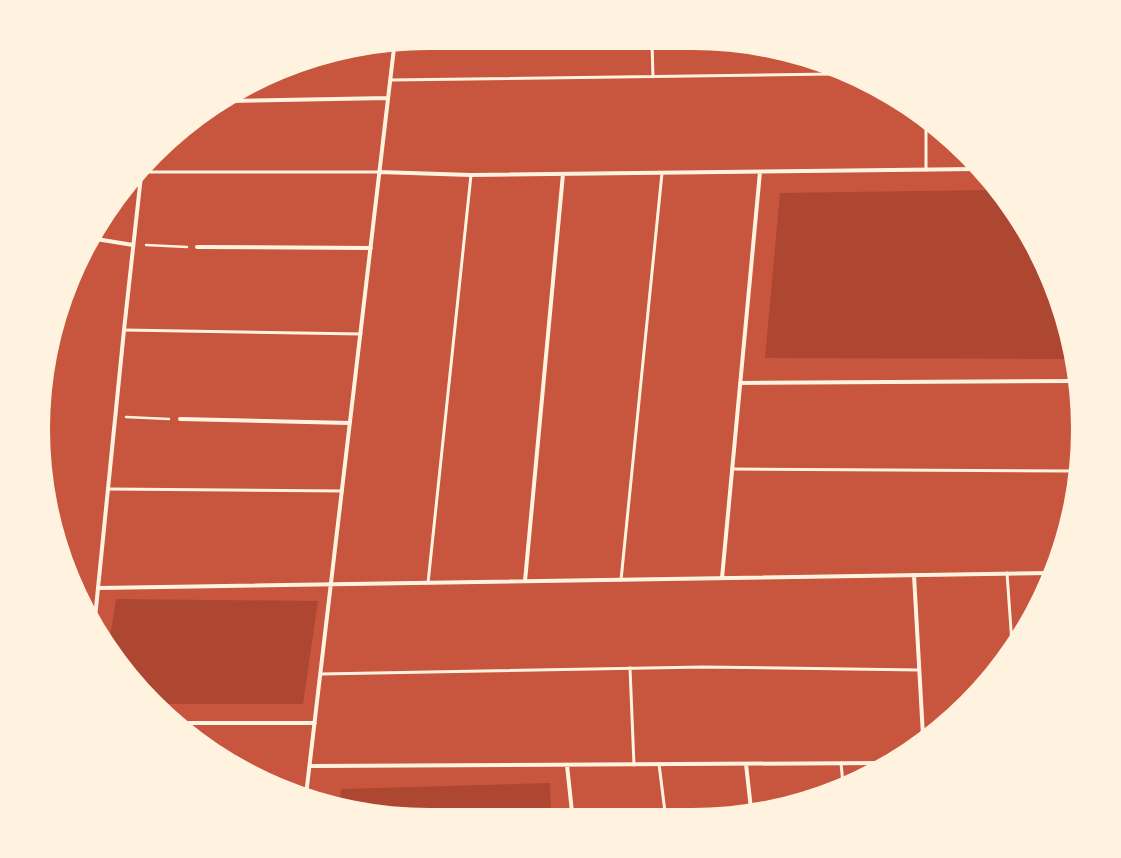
<svg xmlns="http://www.w3.org/2000/svg" width="1121" height="858" viewBox="0 0 1121 858" font-family="Spectral,serif">
  <rect width="100%" height="100%" fill="#c8553d"/>
  <!-- green -->
  <path fill="#ae4732" d="M993,190l20,24 36,67 22,78 -306,-1 15,-165z
    M116,599l202,2 -15,103h-141l-53,-59z
    M550,783l1,29h-173l-38,-9 1,-14z"/>
  <g fill="none" stroke-linecap="round" stroke-linejoin="round">
    <!-- path -->
    <path stroke="#fff3e0" stroke-width="2.5" d="M146,245l41,2
      M126,417l43,2"/>
    <!-- service -->
    <path stroke="#fff3e0" stroke-width="3" d="M652,44l1,33
      M391,80l441,-6
      M926,170v-46
      M144,172h235
      M124,330l237,4
      M732,469l342,2
      M109,489l233,2
      M1007,573l5,71
      M621,580l41,-407
      M428,583l43,-408
      M630,668l4,97
      M321,674l382,-7 216,3
      M841,763l2,21
      M659,764l6,48
      M292,789h15"/>
    <!-- minor -->
    <path stroke="#fff3e0" stroke-width="4" d="M228,101l160,-3
      M379,172l92,3 505,-6
      M96,239l37,6
      M197,247l174,1
      M740,383l333,-2
      M180,419l170,4
      M914,575l9,161
      M722,578l38,-406
      M525,581l38,-407
      M99,588l951,-15
      M95,618l29,-288 17,-154
      M180,723h135
      M746,764l5,45
      M567,765l5,47
      M310,766l572,-3
      M306,795l88,-747"/>
  </g>
  <!-- crop -->
  <path d="M0 0H1121V858H0ZM429 50H692A379 379 0 0 1 1071 429V429A379 379 0 0 1 692 808H429A379 379 0 0 1 50 429V429A379 379 0 0 1 429 50Z" fill="#fff3e0" fill-rule="evenodd"/>
</svg>
